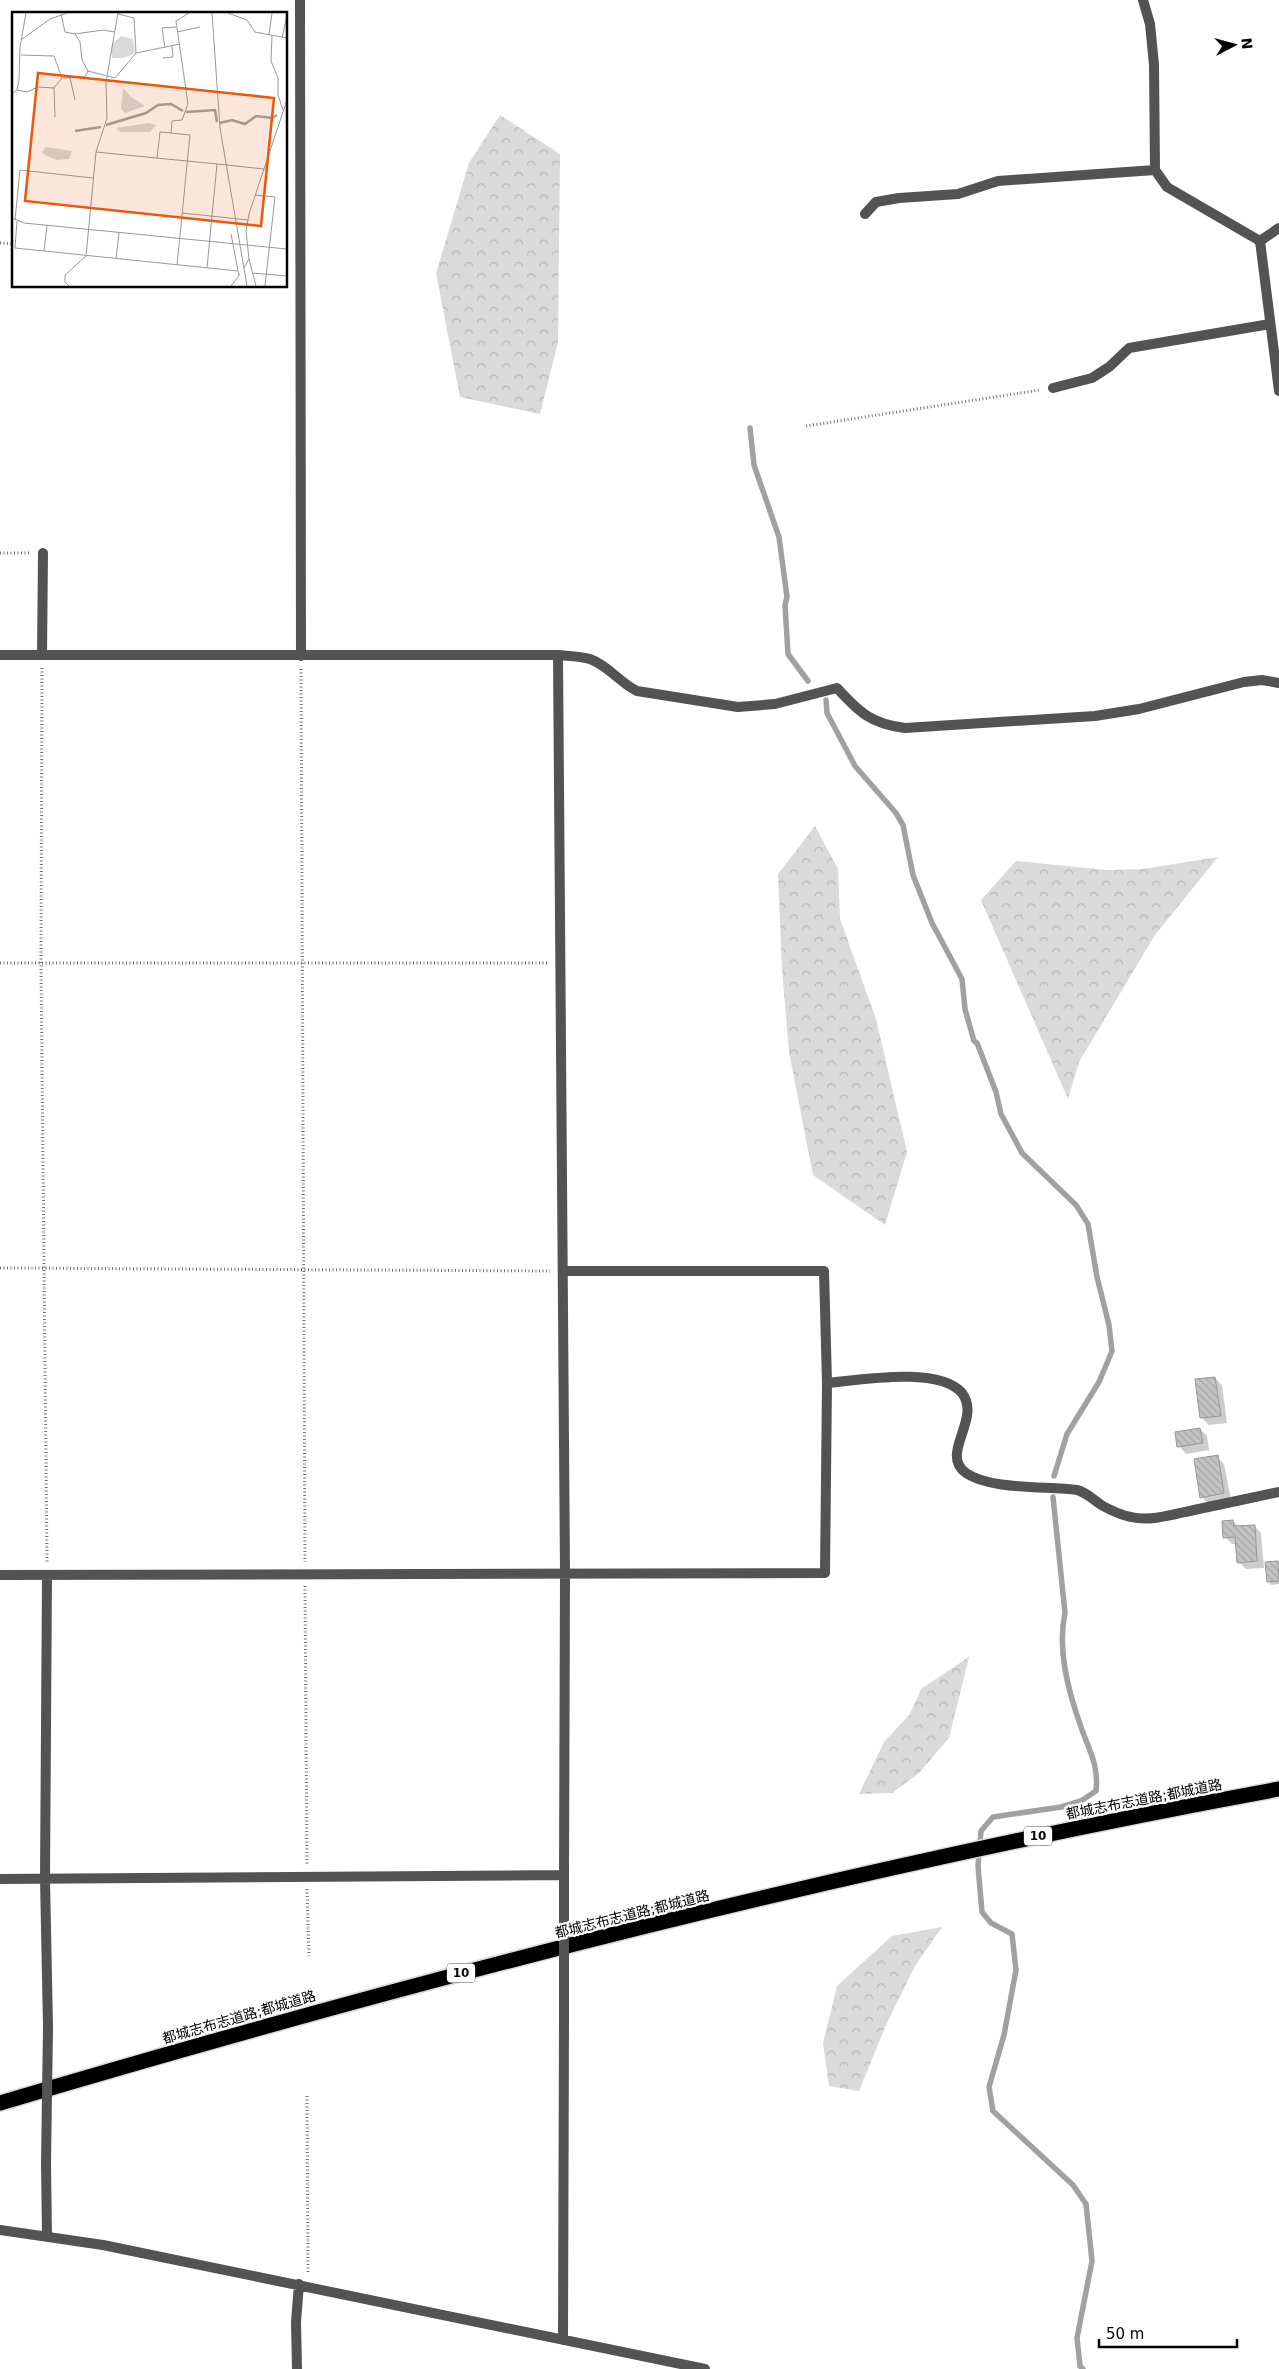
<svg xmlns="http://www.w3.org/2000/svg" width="1279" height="2369" viewBox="0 0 1279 2369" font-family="'DejaVu Sans','Noto Sans JP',sans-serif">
  <defs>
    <pattern id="forest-crowns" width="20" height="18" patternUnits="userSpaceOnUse" patternTransform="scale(1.25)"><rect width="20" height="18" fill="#dadada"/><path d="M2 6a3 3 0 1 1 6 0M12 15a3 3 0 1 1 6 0" fill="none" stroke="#b9b9b9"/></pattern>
    <pattern id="building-back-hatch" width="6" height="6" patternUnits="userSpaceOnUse" patternTransform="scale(1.25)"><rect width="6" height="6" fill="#c3c3c3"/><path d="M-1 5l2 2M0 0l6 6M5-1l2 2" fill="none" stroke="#a6a6a6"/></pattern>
  </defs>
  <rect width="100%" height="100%" fill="#fff"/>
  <!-- forest -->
  <path fill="url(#forest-crowns)" d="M500,115l60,39 -2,188 -18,72 -80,-17 -24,-124 33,-110z
    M815,826l23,43 2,50 36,100 31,133 -22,73 -72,-50 -24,-123 -7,-83 -4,-95z
    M1218,857l-63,78 -76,127 -11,37 -87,-199 35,-39 91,9 36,-1z
    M969,1657l-20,81 -30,35 -27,20 -33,1 25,-52 26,-28 11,-25z
    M942,1927l-27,39 -29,59 -27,66 -30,-5 -6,-43 14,-57 55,-50z"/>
  <!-- shadow -->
  <path fill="#0003" d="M1215,1378l7,7 5,38 -18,2 -7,-7 -6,-37z
    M1200,1429l7,7 2,14 -23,4 -7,-8z
    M1217,1457l7,7 7,36 -22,4 -7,-7z
    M1233,1521l6,6 15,-1 7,7 3,35 -18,1 -7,-7 -2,-18h-5l-7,-7z
    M1277,1562l2,22 -8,1 -3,-4z"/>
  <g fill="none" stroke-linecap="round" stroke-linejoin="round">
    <!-- stream -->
    <path stroke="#a1a1a1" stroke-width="5.5" d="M750,428l4,37 25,72 8,60 -2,8 3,49 20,27
      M826,700l1,13 28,53 41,47 7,12 10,50 19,48 30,56 3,30 9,32 3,2 19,49 5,22 21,39 54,52 12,19 9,53 12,48 3,26 -13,31 -32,52 -13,42
      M1053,1497l12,116c-8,36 3,77 15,111 8,25 19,39 16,67l-15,10 -20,6 -68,10 -12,14 -3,35 4,46 9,11 21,11 4,36 -12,65 -15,52 4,24 80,74 13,19 6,57 -15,77 3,28 3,3"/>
  </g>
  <!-- building -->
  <path fill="url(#building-back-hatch)" stroke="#979797" d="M1215,1377l6,39 -21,2 -5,-39z
    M1200,1428l3,15 -26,4 -2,-15z
    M1218,1455l6,38 -24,5 -6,-39z
    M1233,1520l1,6 21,-1 2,36 -20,2 -2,-26 -12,1 -1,-17z
    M1278,1561l1,20 -12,1 -2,-20z"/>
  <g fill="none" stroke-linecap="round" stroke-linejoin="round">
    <!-- highway casing -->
    <g stroke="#dbdbdb" stroke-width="18">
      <path id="highway" d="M0,2103c421,-125 847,-235 1279,-314"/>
    </g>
    <!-- path -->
    <path stroke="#757575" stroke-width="3" stroke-dasharray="1 2.5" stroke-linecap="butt" d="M0,243l14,1
      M806,426l234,-36
      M0,553h29
      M42,668l-1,295 6,599
      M301,669l4,893
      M0,963h547
      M0,1268l550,3
      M305,1586l2,279
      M307,1889l2,67
      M307,2096l1,177"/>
    <!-- street -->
    <path stroke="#535353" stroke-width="10" d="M300,0l1,656
      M1143,0l7,24 4,41 1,105 12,17 93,54 19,150
      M865,214l11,-12 23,-4 59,-4 40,-13 157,-11
      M1260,241l19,-13
      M1053,388l39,-10 17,-11 20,-19 141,-24
      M0,655h558c10,1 22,1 32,4 19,7 30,24 47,32l101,16 37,-3 62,-16c22,24 34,36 68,40l190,-12 44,-7 105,-27 18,-2 17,3
      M42,655l1,-102
      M827,1383c33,-3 112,-17 135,10 20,26 -23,61 4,80 24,17 82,13 111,17 9,2 18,11 26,16 9,5 18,9 28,11 19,5 44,-3 63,-7 28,-6 57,-12 85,-18
      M0,1575l825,-2 2,-190 -3,-112h-261
      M47,1576l-2,303 3,148
      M0,1879l564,-4 1,-302 -7,-918
      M564,1900v-25
      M46,2164l1,72
      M0,2230l103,15 602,124
      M563,2340l1,-319
      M297,2369l-1,-47 3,-38"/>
    <!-- highway -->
    <use href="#highway" stroke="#000" stroke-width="15"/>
    <!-- street-bridge -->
    <path stroke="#535353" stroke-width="10" d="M564,1900v121
      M46,2164l2,-137"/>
  </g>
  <g text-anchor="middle" stroke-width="4.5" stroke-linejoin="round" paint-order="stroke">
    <!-- shield labels -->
    <g fill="#fff" stroke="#4c4c4c" stroke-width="1">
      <rect x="1024" y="1826.5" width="28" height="19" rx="4"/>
      <rect x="447" y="1963.5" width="28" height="19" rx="4"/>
    </g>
    <g font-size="12" font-weight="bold" fill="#000">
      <text x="1038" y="1840">10</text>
      <text x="461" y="1977">10</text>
    </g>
    <!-- street labels -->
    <g font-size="14" fill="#000" stroke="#fff">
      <text transform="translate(1144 1799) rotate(-11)" y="5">都城志布志道路;都城道路</text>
      <text transform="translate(632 1914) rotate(-14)" y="5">都城志布志道路;都城道路</text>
      <text transform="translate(239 2017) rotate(-16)" y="5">都城志布志道路;都城道路</text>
    </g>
  </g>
  <!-- overview -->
  <g transform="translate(12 12)">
    <rect width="275" height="275" fill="#fff"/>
    <path d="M109,24l12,3 2,14 -11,5h-12v-14zM111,76l7,8 15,10 -20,7 -4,-4zM137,111l7,2 -6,7h-30l-4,-4zM34,135l26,4 -3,8 -12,1 -11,-4 -4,-4z" fill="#dadada"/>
    <path fill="none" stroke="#a1a1a1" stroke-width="2.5" d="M174,100l29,-2 2,12M208,111l12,-3 13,4 11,-8 16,2 5,-3M94,113l40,-12 12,-8 13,-1 12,7M63,119l26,-4"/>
    <path fill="none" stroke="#999" stroke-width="1" d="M200,1l8,115 27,158M216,1l19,7 8,12 32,6M49,2l4,18 10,2 5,8 2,18 6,11M106,2l16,4 2,35M165,20l23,-5M63,22l28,-4 12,2M257,23l3,-22M260,24l-1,25 7,17v17l5,15M270,26l5,-23M9,28l29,-21 17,-6M153,36l-3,-20 14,-1M9,43l33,1 8,22M151,46l10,-1 -1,-11M76,59l27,7 21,-25 44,-9M58,66l5,22M42,76l1,29M5,78l10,2 11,-5 16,1 8,-10 23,-1 3,-6M0,82l5,-4 2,-10 1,-33 6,-34M159,121l1,-12 10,-1 6,-16 -12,-83 13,-8M84,140l121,12 -10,104M145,146l3,-26 30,3 -13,130M205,152l47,5M243,183l20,2 -10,89M170,201l66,7M0,206l12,5 263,26M3,208l5,-50 73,8M5,209l-2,27 223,23 1,4M219,222l7,37M32,239l3,-26M104,247l3,-26M237,247l7,27M232,256l5,-9 -3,-28 3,-17 38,-114M240,261l35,3M57,274l-4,-4v-7l21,-19 10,-104 11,-34 -1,-36 12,-69M219,274l9,-12"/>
    <path fill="#e8590c" fill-opacity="0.15" stroke="#e8590c" stroke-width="2.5" d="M26,61l236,25 -13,128 -236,-25z"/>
    <rect width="275" height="275" fill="none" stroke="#000" stroke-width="2.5"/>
  </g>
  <!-- north arrow -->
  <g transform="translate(1234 45) rotate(84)" stroke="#ffffff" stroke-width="4" paint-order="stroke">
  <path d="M0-4L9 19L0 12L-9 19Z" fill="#000000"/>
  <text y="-8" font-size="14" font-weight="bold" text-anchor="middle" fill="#000000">N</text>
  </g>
  <!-- scale -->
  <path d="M1099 2339v8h138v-8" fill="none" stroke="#000000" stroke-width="2.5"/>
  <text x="1106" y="2339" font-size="15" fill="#000000" stroke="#ffffff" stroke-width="4" paint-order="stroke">50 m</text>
</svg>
